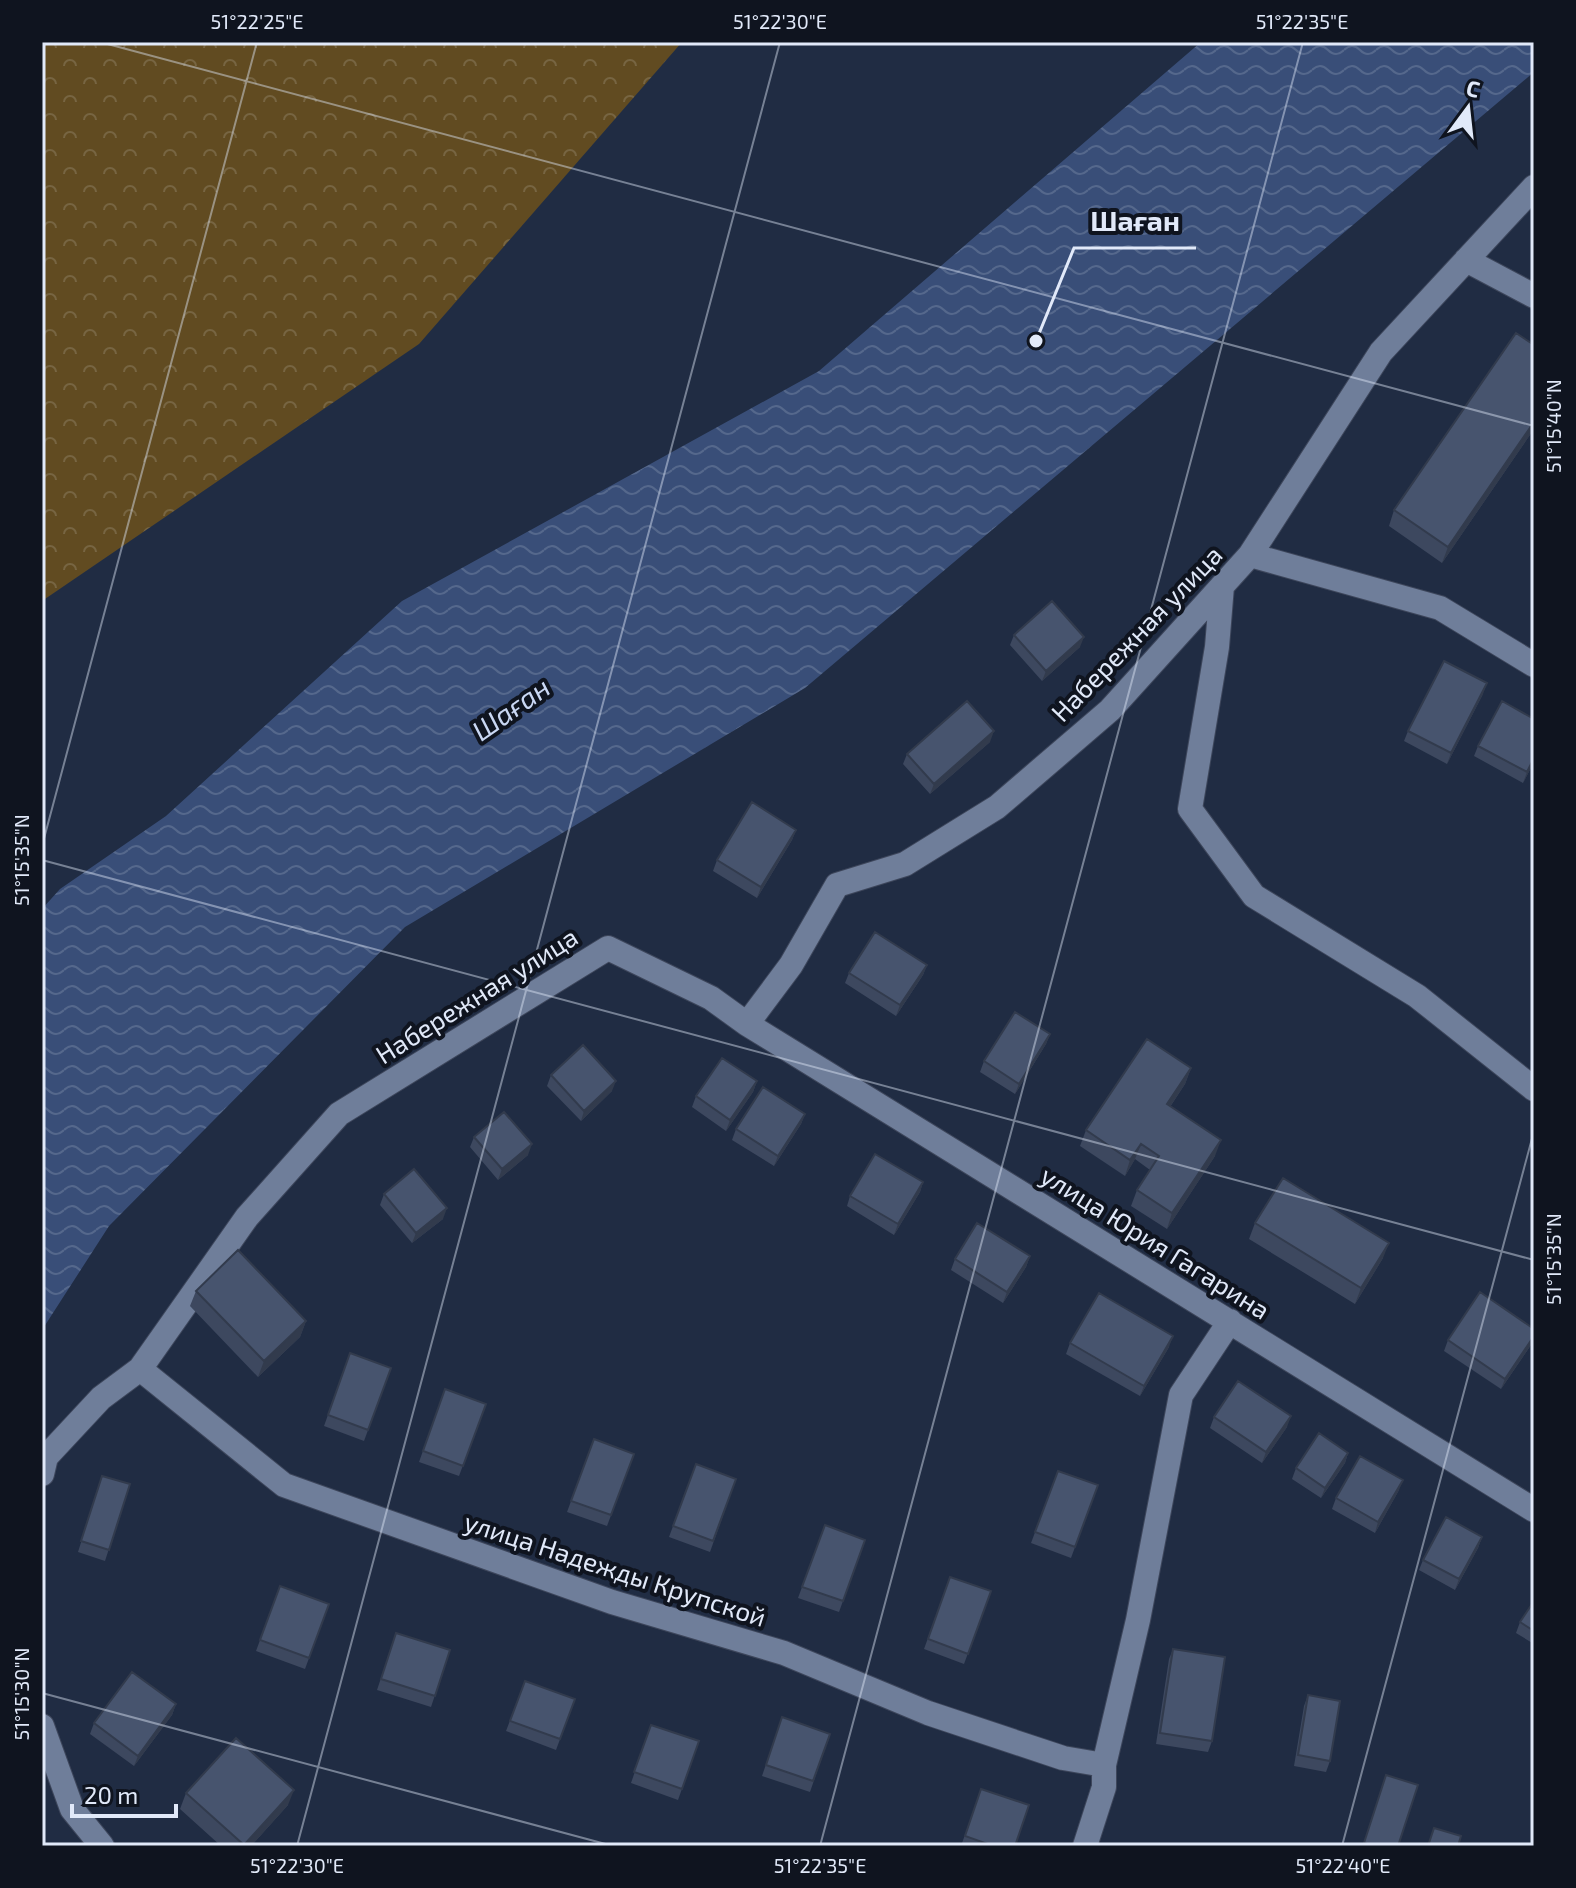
<svg xmlns="http://www.w3.org/2000/svg" width="1576" height="1888" viewBox="0 0 1576 1888" font-family="'Exo 2',sans-serif">
  <defs>
    <pattern id="forest-crowns" width="20" height="18" patternUnits="userSpaceOnUse" patternTransform="scale(2)"><rect width="20" height="18" fill="#614b21"/><path d="M2 6a3 3 0 1 1 6 0M12 15a3 3 0 1 1 6 0" fill="none" stroke="#776542"/></pattern>
    <pattern id="water-waves" width="16" height="10" patternUnits="userSpaceOnUse" patternTransform="scale(2)"><rect width="16" height="10" fill="#394e78"/><path d="M0 5q4-4 8 0t8 0" fill="none" stroke="#55688c"/></pattern>
  </defs>
  <rect width="100%" height="100%" fill="#202c43"/>
  <!-- forest -->
  <path fill="url(#forest-crowns)" d="M42,42h640l-263,302 -377,257z"/>
  <!-- water -->
  <path fill="url(#water-waves)" d="M1201,42h333v30l-729,616 -400,239 -296,299 -67,104v-421l18,-20 106,-73 236,-215 417,-230z"/>
  <g fill="none" stroke-linecap="round" stroke-linejoin="round">
    <!-- minor casing -->
    <g stroke="#3d465b" stroke-width="26">
      <path id="minor" d="M1466,260l68,36
        M1250,555l190,53 94,57
        M1222,586l-5,61 -27,162 64,87 163,100 117,93
        M747,1024l787,486
        M140,1369l144,116 328,117 172,51 144,60 135,45 41,7
        M42,1474l4,-17 55,-59 39,-29 107,-152 92,-103 269,-166 103,50 36,26 44,-59 46,-80 68,-21 92,-57 113,-97 140,-155 131,-203 153,-165
        M42,1726l30,83 30,37
        M1085,1846l19,-59v-22l34,-145 43,-225 49,-74"/>
    </g>
    <!-- minor -->
    <use href="#minor" stroke="#6f7e9a" stroke-width="24"/>
  </g>
  <!-- wall -->
  <path fill="#3d485f" d="M1534,345v84l-92,134 -53,-37 5,-16z
    M1014,635l66,12 -38,34 -32,-36z
    M1483,694l-36,70 -43,-23 4,-10z
    M1534,719v43l-11,21 -49,-27 4,-10z
    M990,742l-60,52 -27,-30 4,-10z
    M796,830l-4,10 -35,58 -44,-27 4,-11z
    M927,965l-4,10 -27,41 -51,-33 4,-10z
    M1050,1034l-4,10 -31,50 -35,-22 4,-11z
    M1191,1068l-6,16 -15,23 45,49 -48,73 -36,-23 6,-16 13,-20 -15,-11 -10,17 -45,-30 6,-16z
    M551,1075l61,16 -31,30 -34,-35z
    M757,1081l-4,11 -27,39 -34,-24 4,-11z
    M805,1114l-4,10 -27,42 -42,-26 4,-11z
    M474,1137l54,18 -30,25 -28,-33z
    M923,1182l-3,10 -26,43 -47,-29 3,-10z
    M384,1194l59,25 -31,24 -32,-38z
    M1255,1223l128,35 -28,46 -106,-65z
    M1030,1256l-4,11 -23,36 -52,-33 4,-11z
    M196,1291l110,30 -6,16 -42,40 -68,-71z
    M1534,1329l-1,13 -32,47 -57,-38 4,-11z
    M1070,1343l99,4 -29,49 -74,-42z
    M350,1353l41,15 -27,73 -40,-15z
    M445,1389l41,15 -27,72 -40,-14z
    M1214,1417l73,10 -25,36 -52,-35z
    M594,1439l40,15 -27,72 -40,-14z
    M1348,1453l-3,10 -24,35 -29,-19 4,-11z
    M696,1464l40,15 -26,73 -41,-15z
    M1058,1471l40,14 -27,73 -40,-15z
    M102,1476l28,8 -25,77 -27,-9z
    M1399,1490l-24,43 -43,-24 4,-11z
    M825,1525l40,15 -26,72 -41,-14z
    M1482,1537l-4,11 -23,42 -36,-20 4,-10z
    M950,1577l41,14 -27,73 -40,-15z
    M280,1586l49,18 -24,65 -49,-18z
    M1534,1601v43l-18,-11 4,-11z
    M396,1633l54,17 -19,57 -54,-17z
    M1173,1649l39,92 -4,11 -52,-8 13,-85z
    M525,1681l50,18 -19,51 -50,-19z
    M1308,1695l22,66 -4,11 -32,-6 10,-60z
    M176,1704l-4,11 -38,51 -44,-32 4,-11z
    M782,1717l48,17 -20,58 -48,-16z
    M651,1725l48,16 -21,59 -47,-17z
    M981,1789l34,57h-54z
    M186,1793l102,12 -37,41h-30l-41,-37z"/>
  <!-- shaded-wall -->
  <path fill="#323b4d" d="M1534,422v7l-92,134 6,-16z
    M1084,637l-4,10 -38,34 4,-10z
    M1487,683l-4,11 -36,70 4,-11z
    M994,731l-4,11 -60,52 4,-10z
    M1534,758v4l-11,21 4,-11z
    M796,830l-4,10 -35,58 4,-11z
    M927,965l-4,10 -27,41 4,-11z
    M1050,1034l-4,10 -31,50 4,-10z
    M1191,1068l-6,16 -24,36 6,-16z
    M616,1081l-4,10 -31,30 3,-10z
    M757,1081l-4,11 -27,39 4,-11z
    M805,1114l-4,10 -27,42 4,-10z
    M1221,1140l-6,16 -48,73 5,-16z
    M532,1144l-4,11 -30,25 4,-11z
    M1141,1144l-6,15 -10,17 5,-16z
    M923,1182l-3,10 -26,43 4,-11z
    M447,1208l-4,11 -31,24 4,-10z
    M1389,1243l-6,15 -28,46 6,-16z
    M1030,1256l-4,11 -23,36 4,-11z
    M306,1321l-6,16 -42,40 6,-16z
    M1173,1336l-4,11 -29,49 4,-10z
    M1534,1336l-1,6 -32,47 4,-10z
    M1291,1416l-4,11 -25,36 4,-11z
    M1348,1453l-3,10 -24,35 4,-10z
    M1403,1480l-4,10 -24,43 3,-11z
    M1482,1537l-4,11 -23,42 4,-11z
    M176,1704l-4,11 -38,51 4,-10z
    M294,1790l-6,15 -37,41h-8z"/>
  <!-- building -->
  <path fill="#47546e" stroke="#323b4d" stroke-width="2" d="M1516,333l18,12v77l-86,125 -54,-37z
    M1052,601l32,36 -38,34 -32,-36z
    M1444,661l43,22 -36,70 -43,-22z
    M967,701l27,30 -60,53 -27,-30z
    M1502,701l32,18v39l-7,14 -49,-26z
    M752,802l44,28 -35,57 -44,-27z
    M875,932l52,33 -27,40 -51,-32z
    M1015,1012l35,22 -31,50 -35,-23z
    M1147,1039l44,29 -24,36 54,36 -49,73 -35,-23 22,-34 -18,-12 -11,16 -44,-30z
    M583,1045l33,36 -32,30 -33,-36z
    M722,1058l35,23 -27,39 -34,-24z
    M763,1087l42,27 -27,42 -42,-27z
    M504,1112l28,32 -30,25 -28,-32z
    M875,1154l48,28 -25,42 -48,-28z
    M414,1169l33,39 -31,25 -32,-39z
    M1283,1178l106,65 -28,45 -106,-65z
    M977,1223l53,33 -23,36 -52,-33z
    M238,1250l68,71 -42,40 -68,-70z
    M1480,1292l54,37v7l-29,43 -57,-39z
    M1099,1293l74,43 -29,50 -74,-43z
    M350,1353l41,15 -23,62 -40,-15z
    M1238,1381l53,35 -25,36 -52,-35z
    M445,1389l41,15 -23,62 -40,-15z
    M1319,1433l29,20 -23,35 -29,-20z
    M594,1439l40,15 -23,61 -40,-14z
    M1360,1456l43,24 -25,42 -42,-24z
    M696,1464l40,15 -23,62 -40,-15z
    M1058,1471l40,14 -23,62 -40,-15z
    M102,1476l28,8 -21,66 -28,-9z
    M1446,1517l36,20 -23,42 -36,-19z
    M825,1525l40,15 -22,61 -41,-14z
    M950,1577l41,14 -23,63 -40,-15z
    M280,1586l49,18 -20,54 -49,-18z
    M1534,1601v30l-14,-9z
    M396,1633l54,17 -15,46 -54,-17z
    M1173,1649l52,8 -13,84 -52,-8z
    M132,1672l44,32 -38,52 -44,-33z
    M525,1681l50,18 -15,40 -50,-18z
    M1308,1695l32,6 -10,60 -32,-6z
    M782,1717l48,17 -17,47 -47,-16z
    M651,1725l48,16 -17,48 -48,-17z
    M236,1738l58,52 -50,55 -58,-52z
    M1386,1775l32,10 -20,61h-25l-9,-3z
    M981,1789l48,16 -14,41h-22l-28,-10z
    M1434,1828l27,8 -3,10h-30z"/>
  <!-- ticks -->
  <path fill="none" stroke="#e1e9f9" stroke-width="2" stroke-opacity="0.45" d="M100,42l1434,384M42,846l215,-804M42,860l1492,400M42,1693l571,153M297,1846l483,-1804M820,1846l483,-1804M1342,1846l192,-715"/>
  <g text-anchor="middle" stroke-width="8" stroke-linejoin="round" paint-order="stroke">
    <!-- street labels -->
    <g font-size="26" fill="#e1e9f9" stroke="#0f141f">
      <text transform="translate(1137 634) rotate(-46)" y="9">Набережная улица</text>
      <text transform="translate(477 996) rotate(-32)" y="9">Набережная улица</text>
      <text transform="translate(1155 1243) rotate(32)" y="9">улица Юрия Гагарина</text>
      <text transform="translate(615 1570) rotate(18)" y="9">улица Надежды Крупской</text>
    </g>
    <!-- water labels -->
    <g font-size="28" font-style="italic" fill="#cad8f4" stroke="#0f141f">
      <text transform="translate(511 709) rotate(-35)" y="10">Шаған</text>
    </g>
  </g>
  <!-- callouts -->
  <path fill="none" stroke="#e1e9f9" stroke-width="3" d="M1036 341L1074 248H1196"/>
  <circle fill="#e1e9f9" stroke="#0f141f" stroke-width="3" cx="1036" cy="341" r="8"/>
  <g font-size="28" text-anchor="middle" font-weight="bold" fill="#e1e9f9" stroke="#0f141f" stroke-width="8" stroke-linejoin="round" paint-order="stroke">
    <text x="1135" y="231">Шаған</text>
  </g>
  <!-- border -->
  <rect width="1576" height="1888" fill="none" stroke="#0f141f" stroke-width="88"/>
  <!-- north arrow -->
  <g transform="translate(1468 108) rotate(15)" stroke="#0f141f" stroke-width="6" paint-order="stroke">
  <path d="M0-6L14 30L0 20L-14 30Z" fill="#e1e9f9"/>
  <text y="-12" font-size="22" font-weight="bold" text-anchor="middle" fill="#e1e9f9">С</text>
  </g>
  <!-- scale -->
  <path d="M72 1804v12h104v-12" fill="none" stroke="#e1e9f9" stroke-width="4"/>
  <text x="84" y="1804" font-size="24" fill="#e1e9f9" stroke="#0f141f" stroke-width="6" paint-order="stroke">20 m</text>
  <rect x="44" y="44" width="1488" height="1800" fill="none" stroke="#e1e9f9" stroke-width="3"/>
  <g font-size="20" text-anchor="middle" fill="#e1e9f9">
    <text x="257" y="29">51°22'25"E</text>
    <text x="780" y="29">51°22'30"E</text>
    <text x="1302" y="29">51°22'35"E</text>
    <text transform="translate(1554 426) rotate(-90)" y="7">51°15'40"N</text>
    <text transform="translate(22 860) rotate(-90)" y="7">51°15'35"N</text>
    <text transform="translate(1554 1259) rotate(-90)" y="7">51°15'35"N</text>
    <text transform="translate(22 1694) rotate(-90)" y="7">51°15'30"N</text>
    <text x="297" y="1873">51°22'30"E</text>
    <text x="820" y="1873">51°22'35"E</text>
    <text x="1343" y="1873">51°22'40"E</text>
  </g>
</svg>
